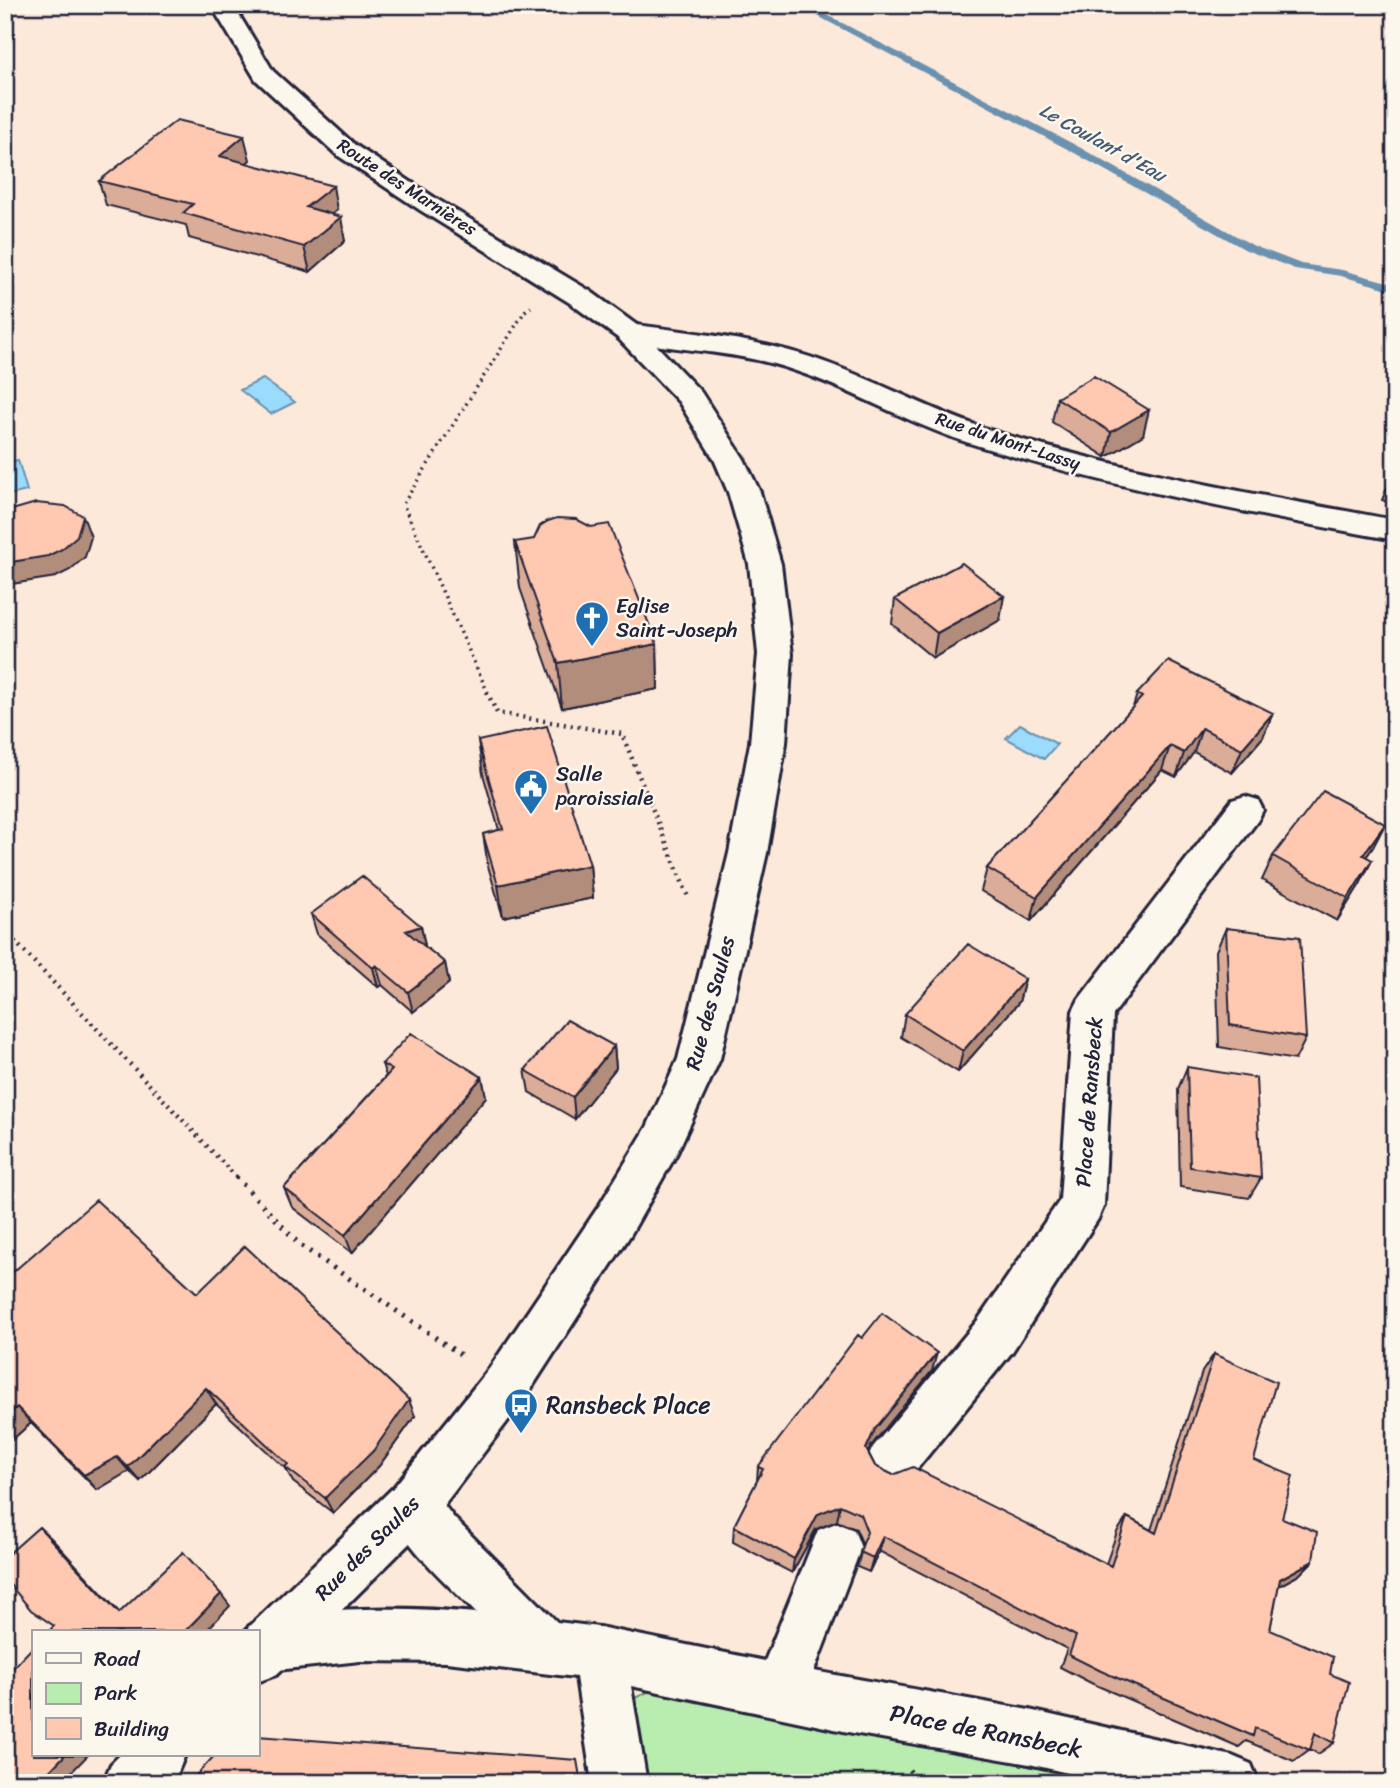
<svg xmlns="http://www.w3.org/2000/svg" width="1400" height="1788" viewBox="0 0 1400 1788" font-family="Sriracha,sans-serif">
  <rect width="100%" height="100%" fill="#fce9da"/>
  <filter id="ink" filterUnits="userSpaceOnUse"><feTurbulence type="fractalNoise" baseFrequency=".0143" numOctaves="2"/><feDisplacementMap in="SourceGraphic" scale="14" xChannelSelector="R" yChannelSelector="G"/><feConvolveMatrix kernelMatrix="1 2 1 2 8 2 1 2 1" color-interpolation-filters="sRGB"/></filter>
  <g filter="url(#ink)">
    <!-- green -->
    <path fill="#b9edaf" stroke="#6e8875" stroke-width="2" d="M658,1687l450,96h-468l-11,-54 6,-31z"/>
    <!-- water -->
    <path fill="#9bdbfd" stroke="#6b91af" stroke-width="2" d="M263,379l32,23 -24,12 -31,-24z
      M18,460l9,31 -22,5v-33z
      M1020,724l37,20 -13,15 -38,-21z"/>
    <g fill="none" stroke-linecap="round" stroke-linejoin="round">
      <!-- stream -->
      <path fill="#6b91af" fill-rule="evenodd" d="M797,5h11l271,142 175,99 47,18 41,6 53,14v7l-54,-15 -46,-7 -49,-19 -175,-99z"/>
      <!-- minor casing -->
      <g stroke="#22223b" stroke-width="6">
        <path id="minor" d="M628,324c61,8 123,14 182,33 61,20 116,52 177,72 133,42 271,66 408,91v20c-144,-26 -289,-53 -429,-98 -67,-22 -128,-61 -196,-79 -50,-13 -102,-13 -152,-25l-4,-6 4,-6z
          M1245,796l13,4 5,10 -5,10 -145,195 -9,190 -6,14 -86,133 -105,129 -17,8 -17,-8 -8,-17 8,-17 105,-127 82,-120 13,-189 6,-12 153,-199z
          M412,1480l18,7 24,31 103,104 42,5 166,34 53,-131 18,-7 18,7 7,18 -47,123 215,39 203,46 19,8 8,19h-148l-82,-19 -176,-31 -222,-47 16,97h-55l-16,-106 -130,-15 -86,-1 -92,10 -11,-4v-35h-10l2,-6c56,-22 166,-19 227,-13 -32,-33 -71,-65 -89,-108l7,-18z"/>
      </g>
      <!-- tertiary casing -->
      <g stroke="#22223b" stroke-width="6">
        <path id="tertiary" d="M211,5h22l40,66 82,74 83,55 152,91 48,35 63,66 43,67 16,33 21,72 11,90 -6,89 -19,110 -47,206 -43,94 -46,81 -108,167 -93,122 -154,152 -19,7v-50h-13l150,-145 95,-118 110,-163 48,-79 31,-68 51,-206 21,-110 8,-89 -9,-90 -21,-72 -14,-33 -35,-57 -61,-64 -48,-35 -150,-93 -83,-55 -81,-75z
          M120,1755h65l-8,19 -8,9h-66l8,-19z"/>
      </g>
      <!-- path-far2 -->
      <path stroke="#22223b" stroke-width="3.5" stroke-dasharray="2 4.5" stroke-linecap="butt" d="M488,693l-85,-189 122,-193 6,-4"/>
      <!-- path-far1 -->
      <path stroke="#22223b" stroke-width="4.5" stroke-dasharray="2 5" stroke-linecap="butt" d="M487,692l10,21 125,21 67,165
        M5,931l233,248"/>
      <!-- path -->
      <path stroke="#22223b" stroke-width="5" stroke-dasharray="2.5 7" stroke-linecap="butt" d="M236,1177l64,68 164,112
        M909,1770l11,13"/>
      <!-- minor -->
      <use href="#minor" fill="#fbf7ec" fill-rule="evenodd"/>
      <!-- tertiary -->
      <use href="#tertiary" fill="#fbf7ec" fill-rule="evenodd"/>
    </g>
    <!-- wall -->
    <path fill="#dbad98" stroke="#22223b" stroke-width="2" d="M250,160l-4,3 91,47 -5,4 13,27 -35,31 -121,-34 -3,-13 -80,-20 -7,-24z
      M1057,398l86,37 -37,22 -54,-35z
      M1395,473v32l-13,-5 8,-19z
      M515,542l142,102 1,45 -96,19 -42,-120z
      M895,599l105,21 -67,38 -41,-34z
      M1137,694l126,43 -31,36 -38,-21 -18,25 -14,-7 -131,151 -50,-30 6,-23 146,-161z
      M478,741l112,124 3,33 -90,19 -15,-51 -5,-32 16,-4 -16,-56z
      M1385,824l-12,23 -7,10 6,3 -12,24 -23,37 -75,-41 11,-24z
      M311,914l110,12 4,20h-1l21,17 4,20 -36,29 -31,-27 -4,2 -61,-53z
      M1226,928l80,110 -11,22 -76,-13 -3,-96z
      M1025,979l-6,23 -61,70 -57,-35 4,-23z
      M614,1046l2,22 -41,51 -46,-27 -4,-22z
      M382,1064l100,13 4,20 -134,156 -60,-46 -8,-19 102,-112z
      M1187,1067l74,111 -12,20 -69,-11 -2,-98z
      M5,1279l192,14 218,123 -36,50 -46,47 -40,-31 -7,-13 -70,-65 -76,77 -11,-10 -32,19 -66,-67 -26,23z
      M1214,1354l40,106 28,58 31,43 -14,14 -21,11 -8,44 60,44 4,69 -16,11 -8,-5 -16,12 -48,-20 -7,6 -148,-64 -31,-16 7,-18 -188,-98 -10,21 -12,-5 6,-22 -7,-16 -19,-8 -21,8 -24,44 -59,-31 1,-16 23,-45 1,-14 174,-96 -61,75 -3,6 7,14 18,9 213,89 11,-32 10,-15 24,13 51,-158z"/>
    <!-- shaded-wall -->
    <path fill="#b28d7c" stroke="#22223b" stroke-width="2" d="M244,136l6,24 -24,20 -6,-24z
      M333,186l4,24 -26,21 -5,-24z
      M341,217l4,24 -35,31 -6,-25z
      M1149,410l-6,25 -37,22 5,-25z
      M83,516l8,21 -6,20 -15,13 -14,7 -51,8v-22z
      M1004,596l-4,24 -67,38 4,-25z
      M657,644l1,45 -96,19 -4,-45z
      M1273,713l-10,24 -31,36 10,-24z
      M1202,728l-8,24 -18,25 8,-24z
      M1170,746l-8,24 -131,151 6,-24z
      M1385,824l-12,23 -22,32 12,-24z
      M1372,860l-12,24 -23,37 11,-23z
      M590,865l3,33 -90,19 -5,-32z
      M421,926l4,20 -14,5 -5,-20z
      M445,963l4,20 -36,29 -5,-20z
      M376,965l6,20 -4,2 -5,-19z
      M1025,979l-6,23 -61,70 5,-21z
      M614,1046l2,22 -41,51 -2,-22z
      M482,1077l4,20 -134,156 -7,-18z
      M5,1118l9,13 -9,7z
      M937,1353l-5,18 -61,75 -8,19 3,-16 9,-20z
      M206,1388l10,16 -76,77 -12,-14z
      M409,1400l6,16 -36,50 -46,47 -8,-15z
      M17,1407l14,16 -26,23v-29z
      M117,1457l12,14 -32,19 -13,-15z
      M840,1505l-3,16 -21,8 -24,44 2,-14 24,-45z
      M39,1527l13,12 79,86 -12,-12z
      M883,1536l-4,15 -10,21 4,-14z
      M1313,1561l-14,14 -33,18 14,-14z
      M221,1594l9,12 -25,26h-21z
      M65,1755h23l-27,28h-23z"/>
    <!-- building -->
    <path fill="#ffc9b1" stroke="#22223b" stroke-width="2" d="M177,120l67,16 -24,20 113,30 -27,21 35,10 -37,30 -121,-34 10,-9 -94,-23z
      M1094,376l55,34 -38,22 -54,-34z
      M1395,473v10l-5,-2z
      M36,503l29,3 18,10 -6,20 -15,13 -14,7 -43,7v-51z
      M557,518l19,1 15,8 18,-3 48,120 -99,19 -43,-121 19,-3 6,-13 8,-5z
      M962,563l42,33 -67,37 -42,-34z
      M1168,661l105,52 -31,36 -40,-21 -18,25 -14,-7 -133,151 -50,-29 155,-171 -5,-3z
      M547,726l43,139 -92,20 -15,-51 20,-5 -25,-88z
      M1323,791l62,33 -22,31 9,5 -24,38 -75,-42z
      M362,876l59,50 -15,5 39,32 -37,29 -32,-27 -3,3 -62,-54z
      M1226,928l74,9 6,101 -76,-13z
      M968,944l57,35 -62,72 -58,-37z
      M567,1020l47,26 -41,51 -48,-27z
      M411,1033l71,44 -137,158 -61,-47 108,-118 -10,-6z
      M1187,1067l69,11 5,100 -71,-11z
      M96,1200l101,93 48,-47 164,154 -36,51 -48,47 -40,-31 3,-3 -82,-76 -78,79 -11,-10 -33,18 -67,-68 -12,10v-138z
      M882,1313l55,40 -62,76 -9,20 9,17 18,9 20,-8 198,99 16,-49 29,16 58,-179 62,28 -22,78 39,16 -11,42 35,14 -4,29 -33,18 -10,51 63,27 -3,17 19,8 -15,61 -19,-10 -5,17 -55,-22 -2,8 -152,-65 -32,-16 7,-19 -193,-100 -10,22 -13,-6 7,-20 -7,-18 -20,-9 -22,9 -24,45 -60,-33 29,-57 -5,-2 100,-132 4,3z
      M39,1527l80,86 64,-61 38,42 -37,38h-136l6,-6 -23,-16 -26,-31v-22z
      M33,1647v108h32l-27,28h-33v-107z
      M257,1736l320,24 4,23h-392l26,-28h42z"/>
  </g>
  <!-- icons -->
  <defs>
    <g id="church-pin" transform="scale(1.75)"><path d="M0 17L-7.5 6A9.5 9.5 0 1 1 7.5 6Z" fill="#1f6fb2" stroke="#fbf7ec"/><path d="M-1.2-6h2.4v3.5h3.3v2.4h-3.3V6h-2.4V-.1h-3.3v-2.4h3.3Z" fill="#fff"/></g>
    <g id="civic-pin" transform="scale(1.75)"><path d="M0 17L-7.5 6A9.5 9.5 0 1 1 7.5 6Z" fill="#1f6fb2" stroke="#fbf7ec"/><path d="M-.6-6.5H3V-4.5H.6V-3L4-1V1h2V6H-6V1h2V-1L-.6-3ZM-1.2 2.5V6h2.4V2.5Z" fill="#fff"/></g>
    <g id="bus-pin" transform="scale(1.75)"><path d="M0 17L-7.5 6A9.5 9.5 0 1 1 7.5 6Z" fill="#1f6fb2" stroke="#fbf7ec"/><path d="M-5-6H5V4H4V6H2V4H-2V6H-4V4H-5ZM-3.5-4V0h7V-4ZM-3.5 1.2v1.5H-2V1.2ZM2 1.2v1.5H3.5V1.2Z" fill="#fff"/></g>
  </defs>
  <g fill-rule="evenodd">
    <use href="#church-pin" x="592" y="618"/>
    <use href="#civic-pin" x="531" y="786"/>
    <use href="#bus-pin" x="521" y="1405"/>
  </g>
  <g text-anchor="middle" stroke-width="5" stroke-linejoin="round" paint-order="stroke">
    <!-- far-street labels -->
    <g font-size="18" fill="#22223b" stroke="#fbf7ec">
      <text transform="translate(407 187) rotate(33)" y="6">Route des Marnières</text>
      <text transform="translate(1008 441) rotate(18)" y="6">Rue du Mont-Lassy</text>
    </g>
    <!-- far-water labels -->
    <g font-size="19" font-style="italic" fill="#465a75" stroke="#fbf7ec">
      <text transform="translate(1103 142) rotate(29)" y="7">Le Coulant d'Eau</text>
    </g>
    <!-- poi labels -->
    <g font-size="21" fill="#22223b" stroke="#fbf7ec" text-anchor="start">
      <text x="616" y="613">Eglise<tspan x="616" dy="24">Saint-Joseph</tspan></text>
      <text x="556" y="781">Salle<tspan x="556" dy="24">paroissiale</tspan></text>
    </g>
    <!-- street labels -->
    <g font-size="21" fill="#22223b" stroke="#fbf7ec">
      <text transform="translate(710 1003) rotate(-75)" y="7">Rue des Saules</text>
      <text transform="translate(1089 1102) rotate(-86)" y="7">Place de Ransbeck</text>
      <text transform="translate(367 1548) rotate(-45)" y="7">Rue des Saules</text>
    </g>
    <!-- near-poi labels -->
    <g font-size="24" fill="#22223b" stroke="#fbf7ec" text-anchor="start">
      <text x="546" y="1413">Ransbeck Place</text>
    </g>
    <!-- near-street labels -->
    <g font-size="24" fill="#22223b" stroke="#fbf7ec">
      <text transform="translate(986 1731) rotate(11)" y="8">Place de Ransbeck</text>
    </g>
  </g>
  <!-- margin -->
  <rect width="1400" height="1788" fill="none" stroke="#fbf7ec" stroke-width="28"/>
  <rect x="14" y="14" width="1372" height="1760" fill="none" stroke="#22223b" stroke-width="2.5" filter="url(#ink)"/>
  <!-- legend -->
  <rect x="32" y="1630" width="228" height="126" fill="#fbf7ec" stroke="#a4a2a5" stroke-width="2"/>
  <rect x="46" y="1653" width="35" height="10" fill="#fbf7ec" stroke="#a4a2a5" stroke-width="2"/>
  <text x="94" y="1666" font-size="21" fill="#22223b">Road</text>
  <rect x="46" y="1683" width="35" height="21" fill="#b9edaf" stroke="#a4a2a5" stroke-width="2"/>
  <text x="94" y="1700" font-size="21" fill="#22223b">Park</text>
  <rect x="46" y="1718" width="35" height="21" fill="#ffc9b1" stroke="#a4a2a5" stroke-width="2"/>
  <text x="94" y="1736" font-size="21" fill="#22223b">Building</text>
</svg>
